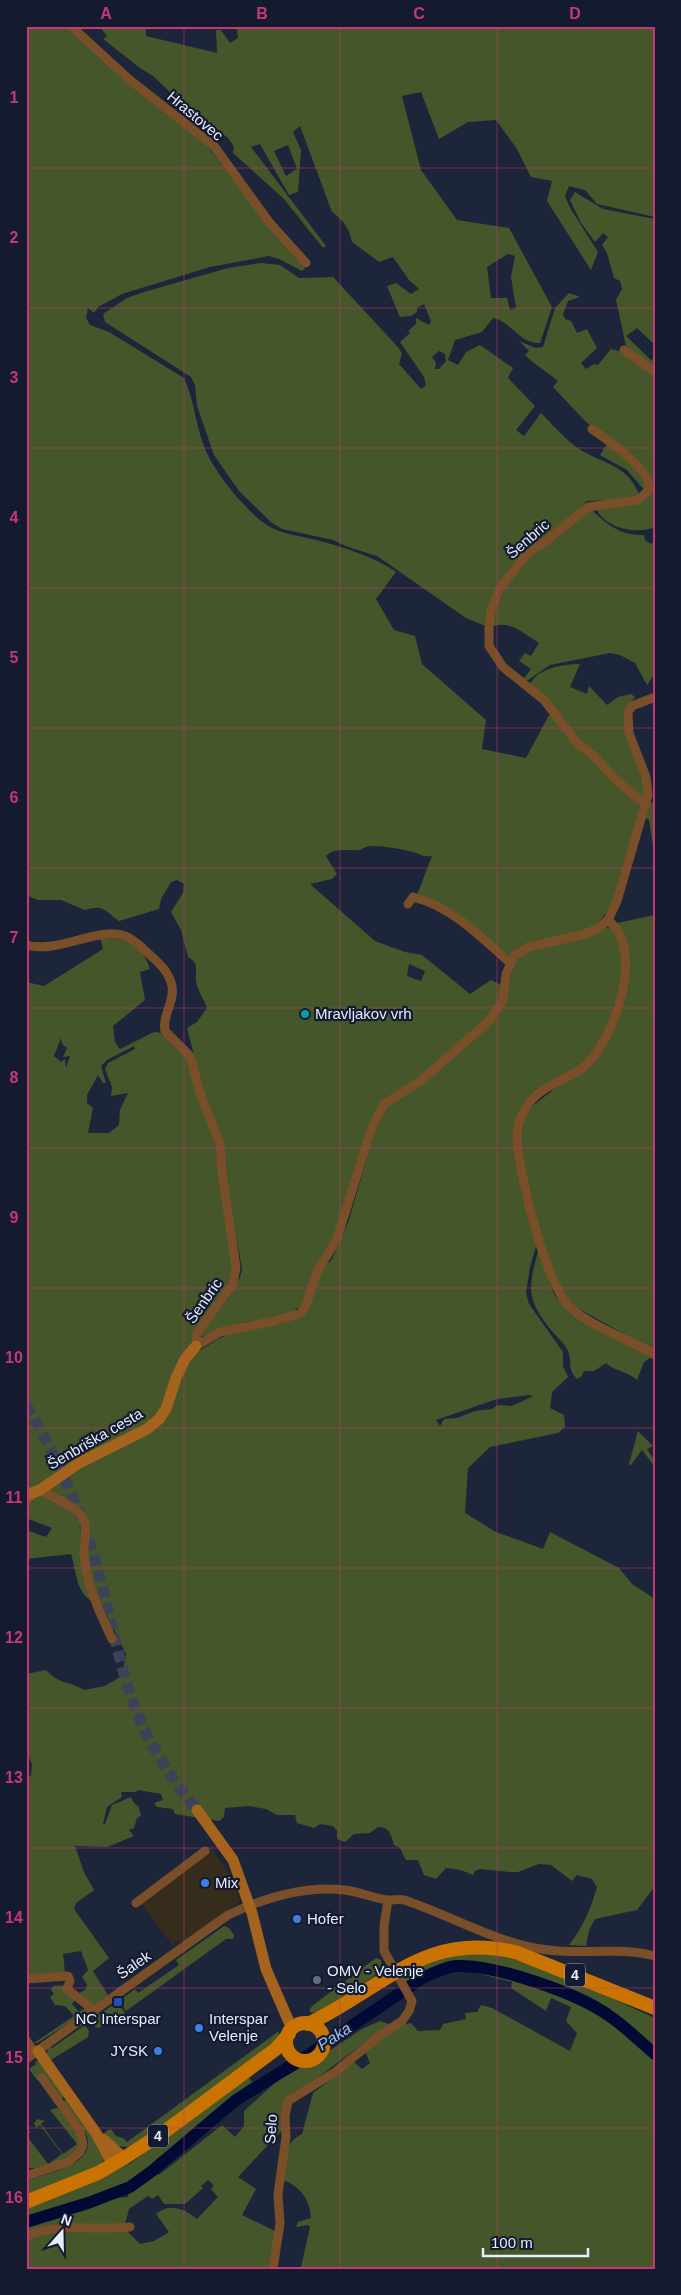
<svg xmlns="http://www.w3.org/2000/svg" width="681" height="2295" viewBox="0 0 681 2295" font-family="Helvetica,sans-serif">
  <rect width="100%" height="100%" fill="#1d253b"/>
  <!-- commercial -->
  <path fill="#352c1c" d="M211,1848l20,28 9,25 -59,44 -3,-4 -6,4 -32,-43z"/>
  <!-- green -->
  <path fill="#45562a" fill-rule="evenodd" d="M26,26h41l87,78 46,32 71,93 34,39 -3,3 -23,-12 -10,-3 -59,11 -88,27 -24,13 -4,6 -6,-5 -2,10 4,7 19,7 75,46c12,26 12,57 27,83 11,20 41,57 61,67 12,6 27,8 40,11 25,6 64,18 84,33l-20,27 18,31 21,6 7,28 64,56 -4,29 44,9 23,-43 5,1 82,84 5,8c-9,32 -21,105 -51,121 -16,9 -57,17 -77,23l-5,4 -91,-61 15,-39c-9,2 -15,-4 -23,-5 -9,-2 -34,-7 -43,-4 -2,0 -4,3 -7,3 -11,1 -24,-3 -33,6l11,18 -5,5 -22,5 65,57 30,11 17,3 48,39 21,-14 12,6 -4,22 -73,65 -42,26 -40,122 -41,84 -22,14 -36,3 -45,15 2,-6c14,-18 37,-40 40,-63l-19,-101 -36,-139 10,-6 10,-14c-3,-8 -10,-19 -11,-27 -1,-11 4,-17 -8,-24l-7,-27 -10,-18 12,-19 1,-9 -7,-4 -6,2 -10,17 -2,10 -40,12c-15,-11 -15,-17 -34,-11l-24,-10h-23l-12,-5zM409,964l16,7 -4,10 -14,-5z
    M99,26h47v10l71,17 -1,-23h5l9,13 8,-5 -1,-9 7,-3h411v191l-58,-13 -12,-14 -16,-4 -4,10 5,12 28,44 -7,18 -44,-69 5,-20 -21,-4 -14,-28 -21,-29 -28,2 -29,17 -18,-47 -19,4 19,74 36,50 52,8 43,79 -12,36c-20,2 -30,-23 -47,-25l-11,14 -27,8 -7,20 10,5 8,-13 14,-7 33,23 -5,10 27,28 -19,24 8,6 17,-23c11,11 22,24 34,33 24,18 51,16 64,48l-5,5 -47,2 -24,24 -46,35 -29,67 -22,-9 -89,-62 -29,-9 -15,-7 -51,-11 -11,-7 -32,-31 -25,-36 -17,-49 -2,-21 -4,-8 -86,-55 -2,-8 24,-16 17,-6 84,-24 33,-5 19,2 19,13 34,-1 64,69 5,7 -3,11 22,25 5,-4 -2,-8 -24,-35 10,-9 -2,-2 8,-7v-6l13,7 2,-4 -7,-17 -7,4v4l-6,4 -11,1 -13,-31 9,-3 15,11 8,-5 -10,-9 -16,-23 -14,5 -27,-20c-3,-14 -8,-21 -20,-30l-32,-86 -7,6 8,18 -3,42 -9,3 -29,-51 -9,3 75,99 -3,2 -39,-49 -51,-46 1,-6c-5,-10 -11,-15 -22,-15l-10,-8 -1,-9 -7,-7 -9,-2 -32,-30 -13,-8 -37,-29 4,-3zM288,145l9,24 -11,7 -12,-25zM508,254l7,2 -4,21 5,31 -6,2 -3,-12h-16l-4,-31zM439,351l6,3 1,7 -7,8h-4l1,-6 -4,-6z
    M575,192l28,17 52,10v126l-18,-17 -11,8 25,24 4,-2v11l-29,-23 -10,-46 6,-11 -2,-8 -6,-3 -7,-25 -5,-8 6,-8 -5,-4 -8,9 -14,-19 -11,-23z
    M569,293l11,4 -12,4 -5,13 2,5 6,2 6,12 10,-4 10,19 -16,15 5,6 8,-5 4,1 13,-16 12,3 32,22v110l-10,-12 -60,-51 -32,-34 5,-6c-10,-9 -25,-17 -33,-26l4,-4 -10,-10 17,7 7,-1 12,-39z
    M607,444l15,9 25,28 -2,10 -18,-21 -27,-15z
    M653,493l2,1v33c-19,8 -51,1 -59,-19l50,-11z
    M584,510h8c15,15 30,26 52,25l1,5 6,4 4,-3v132l-8,12 -12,-22 -15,-8 -10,-2 -60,12 -25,17 -3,-1 9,-12 -12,-8 6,-8 6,3 8,-13c-15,-9 -30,-24 -47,-16l6,-32 28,-37z
    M580,664l-10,23 17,7 2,-8 18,19 11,-8 13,-3 4,3 -11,13v10l2,14 19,47v15l-5,1 -62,-56 -48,-56c6,-17 34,-21 50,-21z
    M655,801v58l-6,-39 -4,-2 5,-15z
    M655,915v436l-81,-45 -20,-21 -25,-95 -9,-53 5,-22 5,-7 41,-32 20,-12 33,-68 4,-14v-20l-5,-28 -6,-11z
    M612,926l7,9 4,45 -21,60 -16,20 -60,46 -8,18 19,119 -7,24 -4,26 3,11 34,48v14l5,11 -16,15 -2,16 14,7 1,12 -7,6 -68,14 -22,21 -3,45 31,19 47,17 7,-17 69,36 13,16 23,15v287l-18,24 -42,9 -6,11 -3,16 -17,-1c14,-18 22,-36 28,-58l-5,-8 -15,-4 -5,6 -21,-16 -12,-1 -21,8h-9l-29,-3 -5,2 -2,4 -12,-5 -15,-2 -10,11 -12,-4 -6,-15h-12l-6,-12 -6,-3c-3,-10 -4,-18 -16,-18l-8,6 -16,1 -9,8 -8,-3v-8l-4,-5 -13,-2 -6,4 -17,-5 -2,-8h-18l-11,-6 -17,-3 -24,2 -1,9 -5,4 -44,-7 -2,-5 -16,-2 -3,-4 9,-3 -2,-6 -23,-4 -2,2h-15l1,5 -15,10 -4,17h2l7,-19 19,-8 3,6 5,4 2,9 -4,2 -3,10 -5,2 5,6 -27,11 -32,-1 9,26 10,18 -18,13 -2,6 35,49 -16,13 15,24 -15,11 -17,-11 10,-6 1,-5 -5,-7 6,-7 -7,-19 -18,3 2,19 -39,3v-198l5,-2 1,-12 -6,-13v-77l20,-4c14,15 21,10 38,20l21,-4 17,-10 4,-22 -25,-50 -7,-10 -7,-27 2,-43 -44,-33 34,-27 70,-33 45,-77 24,-15 26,-12 37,-3 21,-9 20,-48 9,-6 17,-38 31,-106 5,-8 108,-87 15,-21 4,-30 7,-14 7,-5zM530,1395l3,1 -21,10 -15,-1 -5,4 -17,2 -18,7 -13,1 -4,7 -4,-6 61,-21z
    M100,938c26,0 41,4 50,31l-10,3 5,28 -32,26 2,16 5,7 34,-17 7,1 25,20 30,84 16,112 1,31 -32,42 -44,95 -131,76v-511l18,4 59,-37zM61,1038l1,6 5,4 -4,9 7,-1 -4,12 -1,-9 -4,3 -7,-6zM134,1046l1,3 -27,14 -3,6 7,18 -1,9 17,-3 -8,17 -1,15 -10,8h-21l5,-25 -6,-5v-8l11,-20 5,8h3l-5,-17 6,-6z
    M538,1252c8,8 10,33 18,45 14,20 75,46 99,59v4l-5,-2 -6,4 -7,18c-10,-9 -21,-8 -31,-17l-12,8h-10l-2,5 -5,3c-11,-12 -4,-17 -9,-28 -3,-7 -12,-15 -17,-21 -25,-31 -23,-42 -13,-78z
    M638,1431l15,15 -6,3 8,12v6l-13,-17 -12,16 -1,-2z
    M38,1495h5l32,18 5,7 10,80c-14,-9 -14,-31 -19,-46l-45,5v-29l20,7 6,-9 -26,-10v-14l7,-2z
    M224,1926l5,2 5,7 -1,4h-7l-100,72 -7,-10 16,-12 3,4 41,-28 -3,-5z
    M476,1953c64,5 122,40 179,65v29c-43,-38 -90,-60 -145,-75 -17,-5 -37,-12 -56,-9 -18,3 -33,13 -48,23l-3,-6 2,-5c23,-13 45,-19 71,-22z
    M376,1958l5,2 1,7 -9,10 -51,33 -10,3 -3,-2 3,-5z
    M469,1969c73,14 132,36 186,89v211h-350l-4,-2 9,-40 -2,-2 -12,2 2,-5 13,-4c-1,-19 -11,-32 -30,-39 4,-18 2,-36 21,-45l11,-41 41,-31 8,7 8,-6 -5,-12 36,-26 10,-2 7,8 22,-1 3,-6 23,-5 -1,-6 12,-1 4,-7 11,3 78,43 7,-18 -11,-12 5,-14 -20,-9 -5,13 -35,-23 1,-6 -43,-11z
    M66,1985l10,14 -4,5 7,8 6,-4 5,2 -53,33h-3l40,-27 -9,-10 -10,-1 -5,-8 4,-3 -3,-4 2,-4z
    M117,2002l8,11 -26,15 -4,-1 -3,-7z
    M380,2021l9,3 -105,79 -3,13 2,13 -45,48 18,12 -14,26 33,16 -6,38h-243v-31l13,-5 88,-2 13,13 14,-3 15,-9 -13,-18c14,-12 29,-5 41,5l21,-22 -7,-8 3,-4 -6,-5 -7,6 2,2 -18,16h-21l-6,-9 -6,4 -4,-3 -19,13 -4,16 -99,9v-10l18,-6 2,3 43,-16 4,2 21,-9 14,-1 2,-8 24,-17 5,3 63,-50 13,12 9,-11v-15l32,-29 50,-29 36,-24z
    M84,2024l5,7 -1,6 -37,23 -5,-6 4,-8 2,2 30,-21 -1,-2z
    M279,2031l-1,10 -107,79 -43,27 -12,-1 -12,-11 2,-4 5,-2 5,7 7,2 4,4z
    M40,2060l24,37 -3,2 -17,-23 -7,4 -8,-11 7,-5 -1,-2z
    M247,2075l5,7c-43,30 -76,73 -121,100 -32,19 -71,24 -105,38v-14l71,-26 34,-17z
    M66,2100l32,44 7,15 -7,8 -72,28v-14c20,-9 73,-15 60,-47l-23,-33z
    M57,2108c12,4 19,21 24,31 -4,23 -35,31 -55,29v-39l5,3 -5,3 22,29 14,-10 -22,-29 -4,3 -2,-5 4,-4 7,2 -4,3 22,30 14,-10 -27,-34z"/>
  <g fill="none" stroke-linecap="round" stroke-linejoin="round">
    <!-- river -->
    <path stroke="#000a35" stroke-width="12" d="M26,2222l62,-19 42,-16 22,-16 84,-71 74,-46 114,-77c10,-4 21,-10 32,-11 38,-2 121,27 152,49 17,11 31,26 47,39"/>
    <!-- secondary-tunnel -->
    <path stroke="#3b4358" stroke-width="11" stroke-dasharray="11 5.5" stroke-linecap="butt" d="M26,1405c28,47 51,96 67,148 14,46 22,94 37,140 14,44 38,82 67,117"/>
    <!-- street -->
    <path stroke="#784f28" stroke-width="9" d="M71,26l59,54 84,66 55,76 37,41
      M624,350l31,22
      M592,429c15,11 60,40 57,61l-11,10 -50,7 -42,34 -19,13 -27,34 -9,22 -2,18v18l14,21 41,33 33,43 16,12 23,25 30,25
      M408,904l5,-7c39,10 67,39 97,66
      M608,920c37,28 8,112 -18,141 -20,22 -55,21 -69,56 -4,10 -5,22 -3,33 4,33 29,139 54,159 21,18 58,31 83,45
      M26,945c33,9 72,-19 99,-9 10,4 17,12 25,19 10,9 19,17 22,31 3,16 -10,28 -7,45l25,25 11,40 19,48 2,29 14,94 -3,17 -36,49 -1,13
      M196,1346l24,-14 55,-11 26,-8 5,-8 11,-33 20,-33 35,-112 12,-23 39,-25 67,-59 13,-20 3,-26 8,-18 14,-9 54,-12 15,-6 11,-9 9,-19 31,-106 -2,-18 -17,-44 -1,-21 4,-6 23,-9
      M26,1501l14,-11c12,7 34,15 42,27 7,11 2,22 2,34 1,31 15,60 28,88
      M136,1903l69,-52
      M26,1979l42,-3 2,5 -3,8 28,22
      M26,2040l9,13
      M26,2059l202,-144c36,-17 76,-30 116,-25 13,1 35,10 45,10 5,0 10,-1 15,0 46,15 88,41 137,49 38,7 76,-3 114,7
      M26,2176l42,-14 12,-10 3,-7 -3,-14 -38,-53
      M26,2236c33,-14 69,-5 104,-9
      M273,2269l7,-46 -2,-29 8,-57 -1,-21 3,-15 47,-29 47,-38 20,-13 7,-10 3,-10 -28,-50v-25l4,-26"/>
    <!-- secondary -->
    <path stroke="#a5641d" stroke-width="11" d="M26,1495l14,-5 39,-27 68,-34 12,-10 7,-10 10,-31 9,-19 11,-13
      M197,1810l36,50 19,53 14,56 26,60
      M38,2051l58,82 17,32
      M103,2139l21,19"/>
    <!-- primary -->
    <path stroke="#c87302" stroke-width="14" d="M286 2042a19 19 0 1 1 38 0a19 19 0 1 1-38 0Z
      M308,2024c76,-36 118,-95 210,-71l137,55
      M26,2202l72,-29 26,-15 40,-26 112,-83 13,-15"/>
  </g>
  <!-- grid -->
  <path fill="none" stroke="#c73873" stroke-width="1" stroke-opacity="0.55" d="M184,26v2243M340,26v2243M497,26v2243M26,168h629M26,308h629M26,448h629M26,588h629M26,728h629M26,868h629M26,1008h629M26,1148h629M26,1288h629M26,1428h629M26,1568h629M26,1708h629M26,1848h629M26,1988h629M26,2128h629"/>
  <!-- markers -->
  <circle fill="#0f9aa8" stroke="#141b30" stroke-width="2" cx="305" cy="1014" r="5"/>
  <g fill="#3f7fe0" stroke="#141b30" stroke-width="2">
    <circle cx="205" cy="1883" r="5"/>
    <circle cx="297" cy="1919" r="5"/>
    <circle cx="199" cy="2028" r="5"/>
    <circle cx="158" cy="2051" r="5"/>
  </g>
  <circle fill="#5c6f8a" stroke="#141b30" stroke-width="2" cx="317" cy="1980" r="5"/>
  <rect fill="#1a4fb4" stroke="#141b30" stroke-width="2" x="113" y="1997" width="10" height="10" rx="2.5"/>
  <g text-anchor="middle" stroke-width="4.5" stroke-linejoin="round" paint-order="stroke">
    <!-- shield labels -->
    <g fill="#141b30" stroke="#a7aebf" stroke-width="1">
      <rect x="565" y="1963.5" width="20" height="23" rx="4"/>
      <rect x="148" y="2124.5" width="20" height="23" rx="4"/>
    </g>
    <g font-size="14" font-weight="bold" fill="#e6edfc">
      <text x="575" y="1980">4</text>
      <text x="158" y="2141">4</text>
    </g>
    <!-- street labels -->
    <g font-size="15" fill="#e6edfc" stroke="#141b30">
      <text transform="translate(195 116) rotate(40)" y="5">Hrastovec</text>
      <text transform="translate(528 539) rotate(-41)" y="5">Šenbric</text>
      <text transform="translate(204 1301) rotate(-55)" y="5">Šenbric</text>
      <text transform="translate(95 1439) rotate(-30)" y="5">Šenbriška cesta</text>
      <text transform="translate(134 1965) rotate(-35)" y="5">Šalek</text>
      <text transform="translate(271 2129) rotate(-86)" y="5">Selo</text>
    </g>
    <!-- poi labels -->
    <g font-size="15" fill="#e6edfc" stroke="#141b30" text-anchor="start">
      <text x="315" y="1019">Mravljakov vrh</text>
      <text x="215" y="1888">Mix</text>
      <text x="307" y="1924">Hofer</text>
      <text x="327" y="1976">OMV - Velenje<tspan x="327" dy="17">- Selo</tspan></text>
      <text x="118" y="2024" text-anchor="middle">NC Interspar</text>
      <text x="209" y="2024">Interspar<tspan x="209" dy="17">Velenje</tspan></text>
      <text x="148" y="2056" text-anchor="end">JYSK</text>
    </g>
    <!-- water labels -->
    <g font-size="16" font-style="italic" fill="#9dc0f5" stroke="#141b30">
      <text transform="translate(334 2036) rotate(-33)" y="6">Paka</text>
    </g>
  </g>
  <!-- border -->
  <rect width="681" height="2295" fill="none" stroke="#141b30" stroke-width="55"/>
  <!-- north arrow -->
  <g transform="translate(62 2232) rotate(20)" stroke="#141b30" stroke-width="4" paint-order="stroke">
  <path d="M0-4L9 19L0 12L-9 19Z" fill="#e6edfc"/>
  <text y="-8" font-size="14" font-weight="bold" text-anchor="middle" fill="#e6edfc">N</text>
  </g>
  <!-- scale -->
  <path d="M483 2248v8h105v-8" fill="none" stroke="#e6edfc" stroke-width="2.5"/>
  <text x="491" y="2248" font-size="15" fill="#e6edfc" stroke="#141b30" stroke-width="4" paint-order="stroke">100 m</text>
  <rect x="28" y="28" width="626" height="2240" fill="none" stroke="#c73873" stroke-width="2"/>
  <g font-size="16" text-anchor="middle" font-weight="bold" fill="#c73873">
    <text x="106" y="19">A</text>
    <text x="262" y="19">B</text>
    <text x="419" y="19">C</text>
    <text x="575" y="19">D</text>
    <text x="14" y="103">1</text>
    <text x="14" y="243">2</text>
    <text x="14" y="383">3</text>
    <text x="14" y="523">4</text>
    <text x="14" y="663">5</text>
    <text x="14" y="803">6</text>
    <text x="14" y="943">7</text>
    <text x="14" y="1083">8</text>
    <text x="14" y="1223">9</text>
    <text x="14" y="1363">10</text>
    <text x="14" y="1503">11</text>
    <text x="14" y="1643">12</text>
    <text x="14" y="1783">13</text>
    <text x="14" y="1923">14</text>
    <text x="14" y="2063">15</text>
    <text x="14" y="2203">16</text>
  </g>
</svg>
